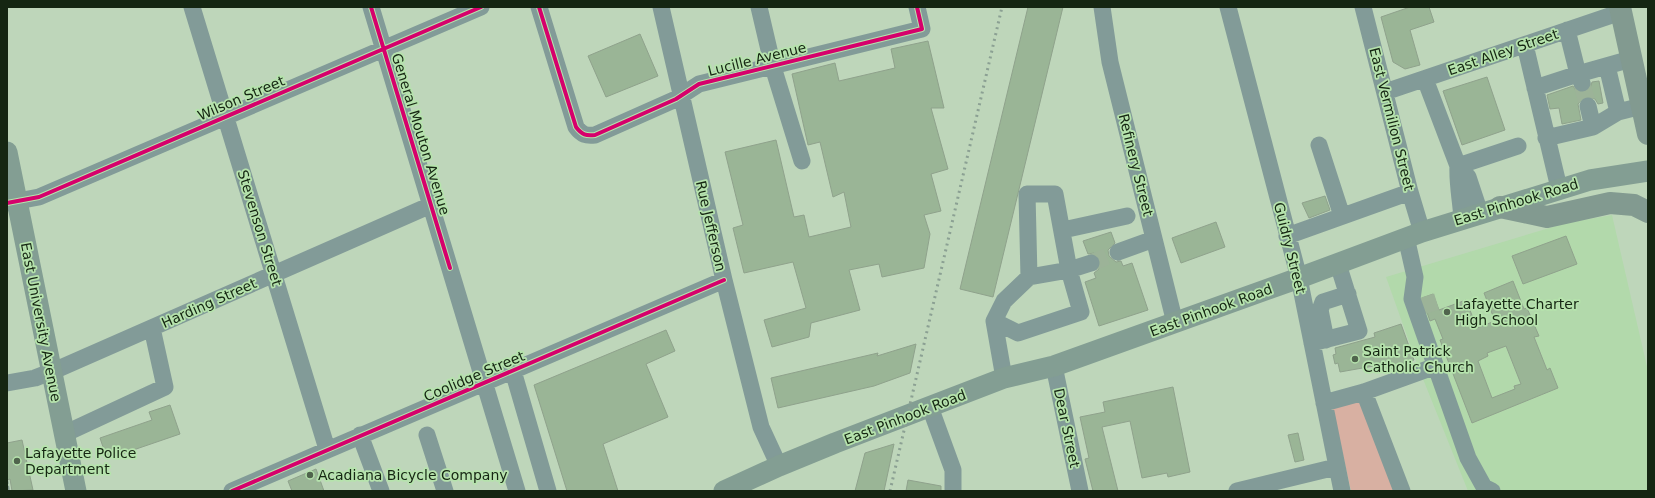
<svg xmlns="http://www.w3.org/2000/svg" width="1655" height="498" viewBox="0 0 1655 498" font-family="'DejaVu Sans',sans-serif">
  <rect width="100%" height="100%" fill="#bed6ba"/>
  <!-- built -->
  <path fill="#b2d9ab" d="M1612,215l36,156v120h-180l-51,-127 -31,-87 180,-54z"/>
  <!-- green -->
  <path fill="#d8b0a2" d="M1361,398l34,93h-44l-19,-85z"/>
  <!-- building -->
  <path fill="#9ab596" stroke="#8fa28c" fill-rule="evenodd" d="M1028,7h35l-70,290 -33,-8z
    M1410,7h19l5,15 -24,8 10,35 -15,4 -12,-7 -12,-45z
    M640,34l18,42 -52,21 -18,-41z
    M928,41l16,67h-13l17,61 -17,5 10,37 -17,4 6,19 -6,34 -42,9 -3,-13 -30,6 11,40 -49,13 -2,14 -37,10 -8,-27 42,-12 -13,-46 -49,11 -11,-45 10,-3 -18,-73 51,-12 18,77 10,-2 5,22 42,-10 -7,-35 -11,5 -13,-55 -12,3 -16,-71 43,-11 4,18 56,-13 -4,-19z
    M1487,77l18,53 -43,15 -19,-54z
    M1599,81l4,22 -5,1 -3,-5 -10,-3 -7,8 3,16 -19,4 -3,-16 -9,1 -3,-14 26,-9 3,5 10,1 4,-3 2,-7z
    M1325,196l5,14 -21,8 -7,-15z
    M1216,222l9,25 -44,16 -9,-25z
    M1111,232l4,11 -7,7 1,6 7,6 5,-1 2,5 9,-3 16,47 -49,16 -14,-44 11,-4 -2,-5 5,-4 2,-9 -7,-7 -6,1 -5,-13z
    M1566,236l11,28 -54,20 -11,-28z
    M1513,281l11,28 3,-1 12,28 -5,1 13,33 3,-2 8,20 -86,35 -32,-83 3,-1 -8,-20 -5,2 -8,-23 11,-4 6,16 27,-10 11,28 18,-7 -11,-28zM1506,346l15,38 -7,2 1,3 -23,9 -14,-37 10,-5 -1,-3z
    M1401,324l13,36 -27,10 -2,-6 -45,8 -2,-9 -3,1 -2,-9 3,-1 -1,-6 40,-11 -1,-4z
    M666,330l9,21 -29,13 22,53 -65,27 15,47h-51l-33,-106z
    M916,344l-6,29 -36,13 -96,22 -7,-30 107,-25 -1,3z
    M1173,387l17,85 -22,5 -1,-4 -25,5 -12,-57 -28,6 16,64h-25l-8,-32 4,-1 -9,-41 25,-5 -2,-10z
    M170,405l10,29 -73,25 -7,-21 52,-18 -3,-8z
    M1298,433l6,27 -9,2 -7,-27z
    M22,440l11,50 -21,1 -2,-12 -3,1v-37z
    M894,444l-10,47h-29l10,-38z
    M316,469l8,22h-32l-4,-10z
    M908,480l33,6v5h-35z"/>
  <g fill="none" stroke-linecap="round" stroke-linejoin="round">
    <!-- minor-tunnel -->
    <path stroke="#9cb398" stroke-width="17" stroke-dasharray="17 8" stroke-linecap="butt" d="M1582,84l6,22
      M1091,263l27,-11
      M1426,296l7,23"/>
    <!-- path -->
    <path stroke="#889c94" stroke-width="2" stroke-dasharray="4 2" stroke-linecap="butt" d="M7,480l2,11"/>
    <!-- minor -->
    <path stroke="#829b98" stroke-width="17" d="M192,7l135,442
      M371,7l146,484
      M539,7l37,120c6,8 10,9 19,8l81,-36 23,-15 223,-55 -5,-22
      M661,7l63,273 37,147 18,39
      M759,7l14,60 29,94
      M1102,7l8,55 65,261
      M1228,7l71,271 43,213
      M1363,7l47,185 12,40
      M1567,30l11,44 53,-15
      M1525,45l34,143
      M1607,66l11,46
      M1425,79l33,87c-1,18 3,35 4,53
      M1535,88l43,-14 4,9
      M1385,92l236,-80
      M1588,106l5,21
      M1546,138l47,-11 25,-15 24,-6
      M1319,145l23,71
      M1458,166l60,-20
      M1458,166l10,11 12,36
      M7,203l32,-6 442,-190
      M1063,230l64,-14
      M1287,236l123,-44
      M1406,237l9,40 -3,22 56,159 16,29 8,4
      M1118,252l36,-13
      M1029,277l-2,-83h28l14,76 -40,7 -25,24 -10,20 24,12 63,-21 -12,-42 22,-7
      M994,321l10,57
      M1326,340l-6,-30 3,-8 25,-8
      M1312,343l47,-12 -21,-67
      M1054,366l26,125
      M513,371l35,120
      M7,383l28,-5 23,-9 373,-164
      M1364,392l38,99
      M1324,403l40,-11 72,-26
      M930,407l23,63v21
      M64,434l101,-47 -13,-59
      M360,435l21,56
      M427,435l18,56
      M232,491l492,-211
      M1237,491l99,-24"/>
    <!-- major -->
    <path stroke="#839e93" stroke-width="21" d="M7,152l69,339
      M724,491l55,-25 56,-23 169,-65 50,-12 245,-88 123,-46 168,-52 58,-9"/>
    <!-- highway -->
    <path stroke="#829a90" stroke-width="22" d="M1620,7l28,127
      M1500,207l47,10 63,-14 24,2 14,7"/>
    <!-- rail -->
    <path stroke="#8ba093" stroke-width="3" stroke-dasharray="2 4" stroke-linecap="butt" d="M890,491l112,-484"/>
    <!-- cycleway casing -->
    <g stroke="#b6e3ad" stroke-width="6">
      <path id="cycleway" d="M371,7l79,261
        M539,7l37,120c6,8 10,9 19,8l81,-36 23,-15 223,-55 -5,-22
        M7,203l32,-6 442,-190
        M232,491l492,-211"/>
    </g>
    <!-- cycleway -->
    <use href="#cycleway" stroke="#d6006c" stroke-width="4"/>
  </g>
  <!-- markers -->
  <g fill="#50644d" stroke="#b6e3ad" stroke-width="1.5">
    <circle cx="1447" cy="312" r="4"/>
    <circle cx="1355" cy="359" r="4"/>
    <circle cx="17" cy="461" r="4"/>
    <circle cx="310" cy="475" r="4"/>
  </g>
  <g text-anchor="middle" stroke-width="3.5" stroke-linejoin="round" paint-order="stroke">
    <!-- street labels -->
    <g font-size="14" fill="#152612" stroke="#b6e3ad">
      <text transform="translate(1503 52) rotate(-19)" y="5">East Alley Street</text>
      <text transform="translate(757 59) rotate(-14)" y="5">Lucille Avenue</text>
      <text transform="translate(241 98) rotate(-23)" y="5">Wilson Street</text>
      <text transform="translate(1392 119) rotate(76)" y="5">East Vermilion Street</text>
      <text transform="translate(421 134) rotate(73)" y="5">General Mouton Avenue</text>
      <text transform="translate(1136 165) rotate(76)" y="5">Refinery Street</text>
      <text transform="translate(1516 202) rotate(-17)" y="5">East Pinhook Road</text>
      <text transform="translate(711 226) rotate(77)" y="5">Rue Jefferson</text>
      <text transform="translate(260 228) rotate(73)" y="5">Stevenson Street</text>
      <text transform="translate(1290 248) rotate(76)" y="5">Guidry Street</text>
      <text transform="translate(209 303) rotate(-24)" y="5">Harding Street</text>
      <text transform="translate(1211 310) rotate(-20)" y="5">East Pinhook Road</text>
      <text transform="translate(41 322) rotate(79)" y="5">East University Avenue</text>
      <text transform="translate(474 376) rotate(-23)" y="5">Coolidge Street</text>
      <text transform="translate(905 417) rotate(-21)" y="5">East Pinhook Road</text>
      <text transform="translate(1067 428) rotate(78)" y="5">Dear Street</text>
    </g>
    <!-- poi labels -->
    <g font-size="14" fill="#152612" stroke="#b6e3ad" text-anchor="start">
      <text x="1455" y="309">Lafayette Charter<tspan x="1455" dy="16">High School</tspan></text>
      <text x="1363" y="356">Saint Patrick<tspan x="1363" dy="16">Catholic Church</tspan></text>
      <text x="25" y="458">Lafayette Police<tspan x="25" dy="16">Department</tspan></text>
      <text x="318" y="480">Acadiana Bicycle Company</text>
    </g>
  </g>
  <!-- border -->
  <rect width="1655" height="498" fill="none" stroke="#152612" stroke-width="16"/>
</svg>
